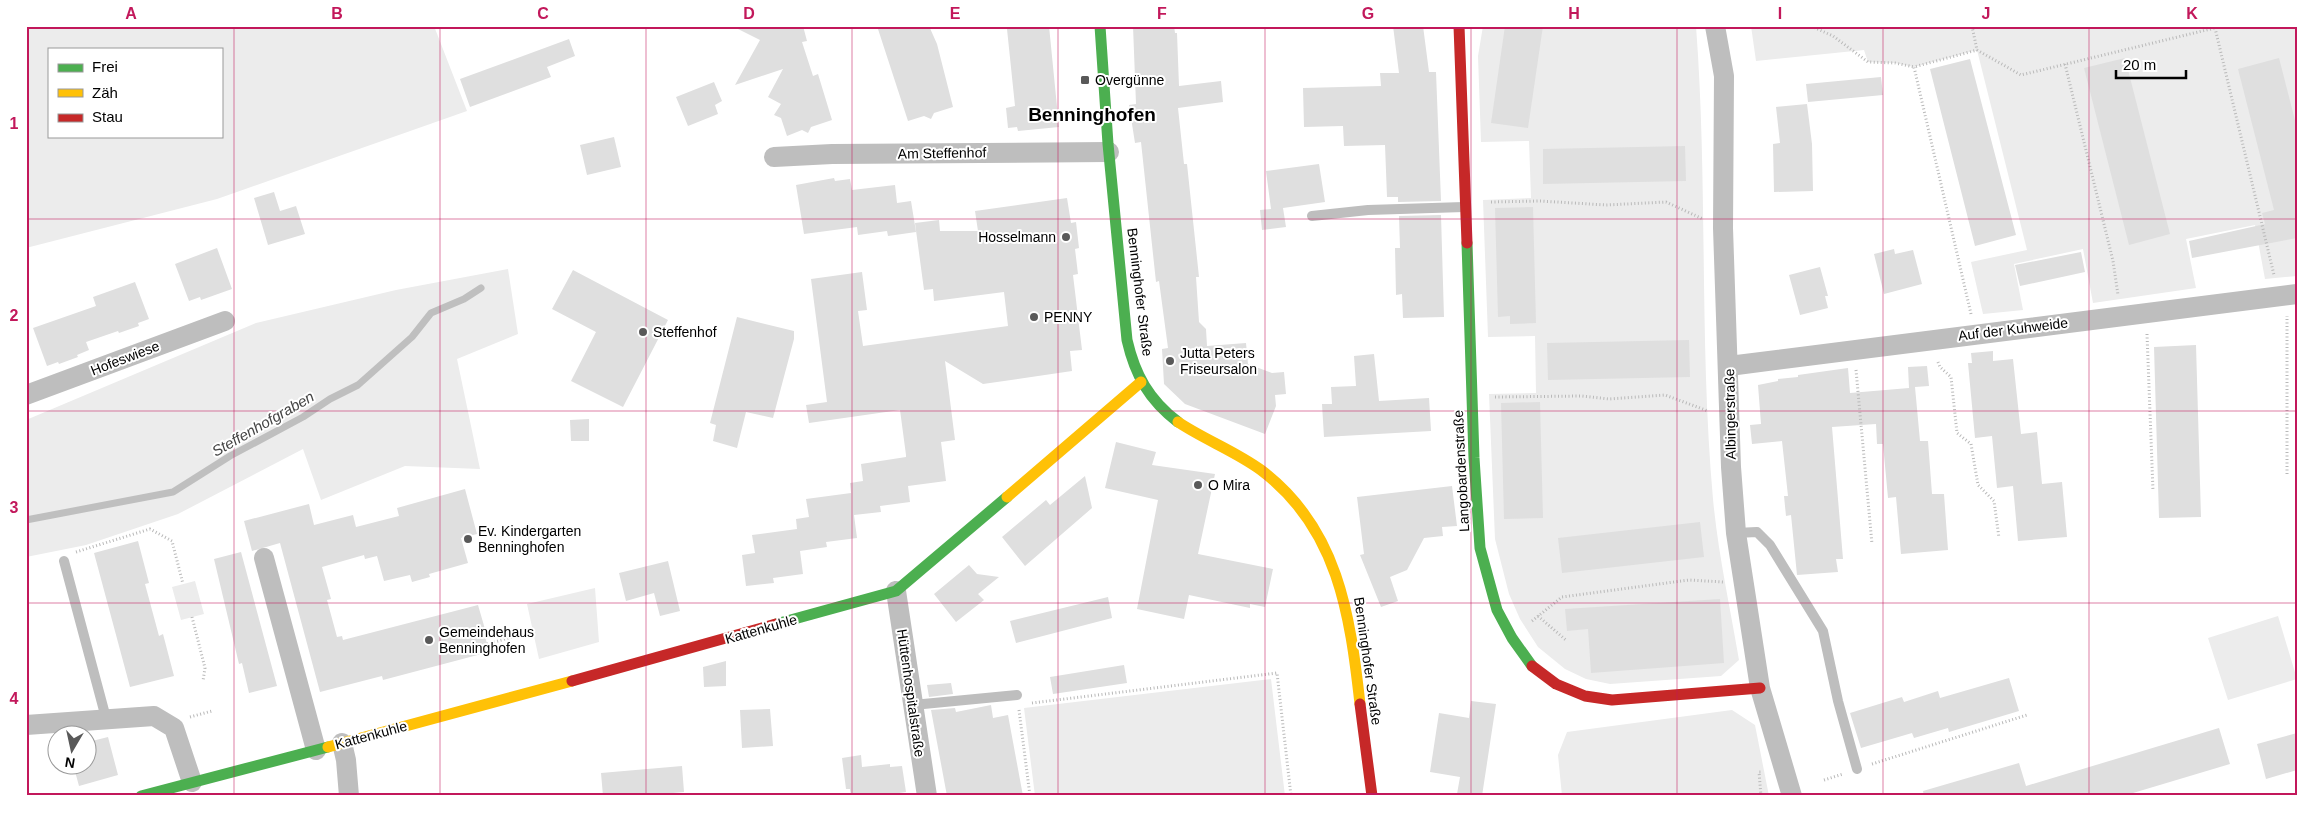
<svg xmlns="http://www.w3.org/2000/svg" width="2323" height="822" viewBox="0 0 2323 822" font-family="Helvetica,sans-serif">
  <rect width="100%" height="100%" fill="#fff"/>
  <!-- green -->
  <path fill="#ececec" fill-rule="evenodd" d="M26,26h408l33,85 -250,88 -191,49zM49,49h172v87h-172z
    M1483,26h213c12,158 3,316 17,473 5,54 17,108 26,161l-18,16 -111,8 -24,-5 -21,-10 -27,-22 -18,-28 -11,-25 -14,-55 -6,-145 47,-1 -1,-57 -47,1 -5,-137 48,-2 -2,-57 -48,1 -3,-86z
    M1751,26h546v250l-32,3 -10,-54 -69,14 10,49 -103,15 -10,-54 -69,15 9,46 -40,4 -12,-52 56,-12 -50,-200 -63,17 -19,-4 -27,-1 -4,-12 -108,11z
    M508,269l10,65 -61,25 23,110 -75,-3 -84,34 -18,-51 -125,65 -92,31 -60,12v-137l230,-97 140,-33z
    M195,581l9,33 -23,6 -9,-33z
    M595,588l4,54 -60,17 -12,-55z
    M2278,616l19,63 -69,21 -20,-62z
    M1271,679l14,117h-250l-11,-88z
    M1732,710l23,15 14,71h-207l-4,-41 9,-23z"/>
  <g fill="none" stroke-linecap="round" stroke-linejoin="round">
    <!-- stream -->
    <path stroke="#bfbfbf" stroke-width="7" d="M26,520l147,-28 57,-36 73,-39 27,-18 28,-14 54,-48 19,-24 33,-14 17,-11"/>
  </g>
  <!-- building -->
  <path fill="#dfdfdf" d="M732,26h71l4,15 -5,1 11,34 5,-2 14,46 -21,7 -3,6 -6,-3 -15,6 -6,-18 -7,-3 7,-11 -13,-7 15,-28 -48,16 25,-45z
    M877,26h52l8,18 16,63 -19,6 -3,6 -7,-3 -16,5z
    M1027,26h22l10,101 -41,4 -1,-4 -9,1 -2,-20 9,-2 -8,-77z
    M1133,26h41l1,7h2l2,53 42,-5 2,21 -45,6 6,56h3l12,113h-3l3,45 7,7 1,17 39,-3 2,21 24,9 12,-1 2,22 -11,1 1,11 -11,28 -80,-30 -21,-20 -2,-35 6,-1 -9,-67 -3,1 -15,-140 -6,1 -6,-38 7,-1z
    M1393,26h30l6,46h7l5,129 -43,1v-5h-11l-2,-52 -41,1 -1,-20 -39,1 -1,-39 78,-2 -1,-13h19z
    M1505,26h38l-15,102 -37,-5z
    M569,39l6,17 -28,11 4,10 -81,30 -10,-28z
    M2125,58l45,176 -41,11 -45,-177z
    M2279,58l18,70v110l-105,20 -3,-17 76,-17 -3,-11 12,-3 -36,-141z
    M1970,59l46,176 -41,11 -45,-177z
    M1881,77l2,18 -75,7 -2,-18z
    M714,82l8,19 -7,4 3,9 -30,12 -12,-29z
    M1807,104l5,40 1,47 -39,1 -1,-48 7,-1 -4,-36z
    M614,137l7,30 -34,8 -7,-30z
    M1685,146l1,35 -143,3v-35z
    M1319,164l6,38 -42,6 3,19 -24,3 -2,-20 11,-1 -5,-38z
    M834,178l1,3 15,-2 2,11 43,-5 2,18 14,-2 5,31 -28,4 -1,-5 -29,4 -1,-8 -53,7 -8,-49z
    M274,192l6,19 16,-5 9,28 -37,11 -14,-47z
    M1067,198l4,25 5,-1 3,26 -4,1 3,25 -5,1 9,75 -12,1 2,20 -89,13 -38,-23 10,79 -14,2 5,39 -38,5 2,16 -30,4 1,6 -27,3 3,23 -31,4 1,5 -27,4 3,23 -30,4 1,5 -28,3 -4,-31 13,-2 -3,-18 45,-6 -1,-10 13,-2 -3,-18 45,-6 -1,-10 13,-2 -2,-17 45,-7v-2l-6,-45 -91,13 -3,-18 21,-3 -16,-123 51,-7 5,38 -9,1 5,35 145,-20 -4,-34 -70,9 -1,-12 -9,1 -9,-67 24,-3 1,11h38l-3,-20z
    M1533,207l3,116 -26,1v-8l-12,1 -3,-109z
    M1441,215l3,102 -41,1 -1,-24 -6,1 -1,-47h5l-1,-32z
    M217,248l15,41 -31,11 -1,-3 -11,4 -14,-37z
    M1894,249l1,5 18,-4 9,34 -38,10 -10,-40z
    M2081,252l4,20 -65,14 -5,-21z
    M1820,267l8,29h-3l3,12 -28,7 -11,-40z
    M573,270l95,50 -45,87 -52,-26 25,-49 -44,-23z
    M135,282l14,37 -11,4 1,3 -20,7 -1,-2 -32,11 3,8 -12,5 1,2 -19,7 -1,-2 -11,4 -14,-38 63,-22 -3,-9z
    M737,317l57,14v8l-21,79 -27,-6 -9,36 -24,-7 3,-16 -6,-2z
    M1689,340l1,37 -142,3 -1,-37z
    M2196,345l5,172 -42,1 -5,-171z
    M1993,351v10l20,-2 8,75 16,-2 5,52 20,-2 5,55 -49,4 -5,-55 -16,2 -5,-52 -17,2 -7,-75h4l-1,-10z
    M1374,354l5,47 50,-3 2,33 -107,6 -2,-33h10l-1,-17 25,-1 -2,-30z
    M1927,366l2,20 -14,1 5,54h8l4,53h12l4,56 -47,4 -5,-57 -8,1 -5,-54h-6l-1,-20 -44,3 11,132h-7l2,13 -41,3 -6,-60 -5,1 -2,-20h4l-6,-55 -30,3 -2,-19 11,-1 -3,-39 20,-4v-2l20,-2v-2l50,-7 2,25 59,-5 -1,-21z
    M1540,402l3,116 -39,1 -3,-116z
    M589,419v22h-18l-1,-21z
    M1116,442l40,10 -4,13 63,9 -17,80 75,15 -8,38 -15,-3v4l-61,-13 -5,24 -47,-10 21,-109 -53,-12z
    M1085,476l7,32 -67,58 -23,-29 44,-37 4,5z
    M1452,486l5,40 -15,1 1,9 -19,2 -17,32 -17,7 8,24 -17,6 -21,-52 4,-1 -7,-57z
    M465,489l12,45 -16,4 7,25 -39,11 1,3 -18,5 -2,-7 -26,6 -7,-25 -12,3 -1,-4 -42,12 9,32 -4,1 10,37 5,-1 1,4 135,-35 9,31h-2l4,16 -106,28 -1,-4 -62,16 -40,-149 -28,8 -8,-30 65,-17 5,21 39,-10 3,12 43,-11 -2,-8z
    M1700,522l4,35 -142,16 -4,-35z
    M138,541l11,42 -4,1 14,52 4,-2 11,42 -44,11 -36,-134z
    M241,552l36,134 -28,7 -7,-30 -3,1 -25,-105z
    M668,561l12,50 -20,5 -6,-23 -28,8 -7,-28z
    M969,565l8,9 22,3 -21,17 6,6 -28,22 -22,-28z
    M1108,597l4,21 -96,25 -6,-22z
    M1720,599l4,64 -133,10 -3,-44 -21,2 -2,-22z
    M726,661v25l-22,1 -1,-20z
    M1124,665l3,18 -74,11 -3,-17z
    M2009,678l10,33 -70,21 -1,-4 -34,10 -2,-5 -51,15 -11,-35 52,-16 2,5 34,-11 2,7z
    M951,683l2,11 -24,3 -2,-12z
    M1471,701l25,3 -14,92 -25,-2 3,-17 -30,-5 9,-59 30,5z
    M991,705l2,13 15,-3 15,81h-76l-16,-86 24,-2 1,4z
    M770,709l3,37 -31,2 -2,-38z
    M2219,728l11,36 -107,32h-199l-1,-5 96,-28 7,23z
    M2297,733v37l-31,9 -9,-35z
    M108,737l10,38 -39,11 -6,-22h15v-25v3z
    M861,755l1,12 28,-3v3l12,-1 4,26 -27,4h-28l-1,-7h-4l-4,-31z
    M682,766l2,26 -44,4h-37l-2,-23z"/>
  <g fill="none" stroke-linecap="round" stroke-linejoin="round">
    <!-- path -->
    <path stroke="#b9b9b9" stroke-width="3" stroke-dasharray="1 2.5" stroke-linecap="butt" d="M1811,26l22,10 35,26 27,1 19,4
      M1972,26l5,24 44,25 202,-49
      M2215,28l59,247
      M2065,64l48,197 5,34
      M1491,202l49,-1 66,4 60,-3 37,17
      M1971,314l-57,-247 63,-17
      M2147,334l6,157
      M1938,362l2,5 11,10 6,56 14,11 7,41 16,16 5,37
      M1856,370l16,174
      M1495,397l87,-1 27,3 56,-4 43,16
      M2287,474v-158
      M76,552l74,-23 22,12 11,43
      M1538,616l29,25
      M192,617l13,51 -2,13
      M1532,621l30,-24 127,-17 34,2
      M487,644l29,-8
      M1032,703l245,-30 14,123
      M1019,710l11,86
      M190,717l22,-6
      M1872,764l155,-49
      M1824,780l19,-6
      M1761,796l-2,-24h3"/>
    <!-- lane -->
    <path stroke="#bebebe" stroke-width="10" d="M1312,216l56,-6 96,-3
      M1736,533l21,-1 13,13 53,86 15,70 19,68
      M64,561l42,157
      M913,705l104,-10"/>
    <!-- street -->
    <path stroke="#bebebe" stroke-width="20" d="M1715,26l9,50 -1,152 8,239 5,66 24,155 32,108
      M774,157l58,-3 277,-2
      M1729,366l568,-72
      M26,395l199,-74
      M264,558l52,192
      M896,591l31,205
      M26,725l128,-9 20,12 18,54
      M342,743l4,17 3,36"/>
    <!-- fast -->
    <path stroke="#4caf50" stroke-width="11" d="M1100,26l8,118 19,196c8,35 22,60 51,82
      M1467,243l7,215 6,90 17,62 15,28 20,28
      M776,624l120,-33 111,-94
      M141,796l187,-49"/>
    <!-- slow -->
    <path stroke="#ffc107" stroke-width="11" d="M1178,422c27,18 57,29 83,48 77,58 89,144 99,234
      M1007,497l134,-115
      M328,747l244,-66"/>
    <!-- jam -->
    <path stroke="#c62828" stroke-width="11" d="M1459,26l8,217
      M1532,666l24,18 29,12 27,4 148,-12
      M572,681l204,-57
      M1360,704l12,92"/>
  </g>
  <!-- grid -->
  <path fill="none" stroke="#c2185b" stroke-width="1" stroke-opacity="0.55" d="M234,26v770M440,26v770M646,26v770M852,26v770M1058,26v770M1265,26v770M1471,26v770M1677,26v770M1883,26v770M2089,26v770M26,219h2271M26,411h2271M26,603h2271"/>
  <!-- markers -->
  <g fill="#595959" stroke="#fff" stroke-width="2">
    <rect x="1080" y="75" width="10" height="10" rx="2.5"/>
    <circle cx="1066" cy="237" r="5"/>
    <circle cx="1034" cy="317" r="5"/>
    <circle cx="643" cy="332" r="5"/>
    <circle cx="1170" cy="361" r="5"/>
    <circle cx="1198" cy="485" r="5"/>
    <circle cx="468" cy="539" r="5"/>
    <circle cx="429" cy="640" r="5"/>
  </g>
  <g text-anchor="middle" stroke-width="4" stroke-linejoin="round" paint-order="stroke">
    <!-- poi labels -->
    <g font-size="14" fill="#000" stroke="#fff" text-anchor="start">
      <text x="1095" y="85">Overgünne</text>
      <text x="1056" y="242" text-anchor="end">Hosselmann</text>
      <text x="1044" y="322">PENNY</text>
      <text x="653" y="337">Steffenhof</text>
      <text x="1180" y="358">Jutta Peters<tspan x="1180" dy="16">Friseursalon</tspan></text>
      <text x="1208" y="490">O Mira</text>
      <text x="478" y="536">Ev. Kindergarten<tspan x="478" dy="16">Benninghofen</tspan></text>
      <text x="439" y="637">Gemeindehaus<tspan x="439" dy="16">Benninghofen</tspan></text>
    </g>
    <!-- street labels -->
    <g font-size="14" fill="#000" stroke="#fff">
      <text transform="translate(942 153) rotate(-1)" y="5">Am Steffenhof</text>
      <text transform="translate(1140 292) rotate(83)" y="5">Benninghofer Straße</text>
      <text transform="translate(2013 329) rotate(-7)" y="5">Auf der Kuhweide</text>
      <text transform="translate(125 358) rotate(-21)" y="5">Hofeswiese</text>
      <text transform="translate(1730 414) rotate(-91)" y="5">Albingerstraße</text>
      <text transform="translate(1461 471) rotate(-93)" y="5">Langobardenstraße</text>
      <text transform="translate(761 629) rotate(-16)" y="5">Kattenkuhle</text>
      <text transform="translate(1368 661) rotate(82)" y="5">Benninghofer Straße</text>
      <text transform="translate(911 693) rotate(82)" y="5">Hüttenhospitalstraße</text>
      <text transform="translate(371 735) rotate(-15)" y="5">Kattenkuhle</text>
    </g>
    <!-- water labels -->
    <g font-size="15" font-style="italic" fill="#444" stroke="#fff">
      <text transform="translate(263 424) rotate(-30)" y="5">Steffenhofgraben</text>
    </g>
    <!-- district labels -->
    <g font-size="19" font-weight="bold" fill="#000" stroke="#fff">
      <text x="1092" y="121">Benninghofen</text>
    </g>
  </g>
  <!-- border -->
  <rect width="2323" height="822" fill="none" stroke="#ffffff" stroke-width="55"/>
  <!-- legend -->
  <rect x="48" y="48" width="175" height="90" fill="#ffffff" stroke="#999999"/>
  <rect x="58" y="64" width="25" height="8" fill="#4caf50" stroke="#999999"/>
  <text x="92" y="72" font-size="15" fill="#000000">Frei</text>
  <rect x="58" y="89" width="25" height="8" fill="#ffc107" stroke="#999999"/>
  <text x="92" y="98" font-size="15" fill="#000000">Zäh</text>
  <rect x="58" y="114" width="25" height="8" fill="#c62828" stroke="#999999"/>
  <text x="92" y="122" font-size="15" fill="#000000">Stau</text>
  <!-- north arrow -->
  <g transform="translate(72 750) rotate(189)"><circle r="24" fill="#ffffff" stroke="#999999"/>
  <path d="M0-4L9 19L0 12L-9 19Z" fill="#595959"/>
  <text y="-8" font-size="14" font-weight="bold" text-anchor="middle" fill="#000000">N</text>
  </g>
  <!-- scale -->
  <path d="M2116 70v8h70v-8" fill="none" stroke="#000000" stroke-width="2.5"/>
  <text x="2123" y="70" font-size="15" fill="#000000" stroke="#ffffff" stroke-width="4" paint-order="stroke">20 m</text>
  <rect x="28" y="28" width="2268" height="766" fill="none" stroke="#c2185b" stroke-width="2"/>
  <g font-size="16" text-anchor="middle" font-weight="bold" fill="#c2185b">
    <text x="131" y="19">A</text>
    <text x="337" y="19">B</text>
    <text x="543" y="19">C</text>
    <text x="749" y="19">D</text>
    <text x="955" y="19">E</text>
    <text x="1162" y="19">F</text>
    <text x="1368" y="19">G</text>
    <text x="1574" y="19">H</text>
    <text x="1780" y="19">I</text>
    <text x="1986" y="19">J</text>
    <text x="2192" y="19">K</text>
    <text x="14" y="129">1</text>
    <text x="14" y="321">2</text>
    <text x="14" y="513">3</text>
    <text x="14" y="704">4</text>
  </g>
</svg>
